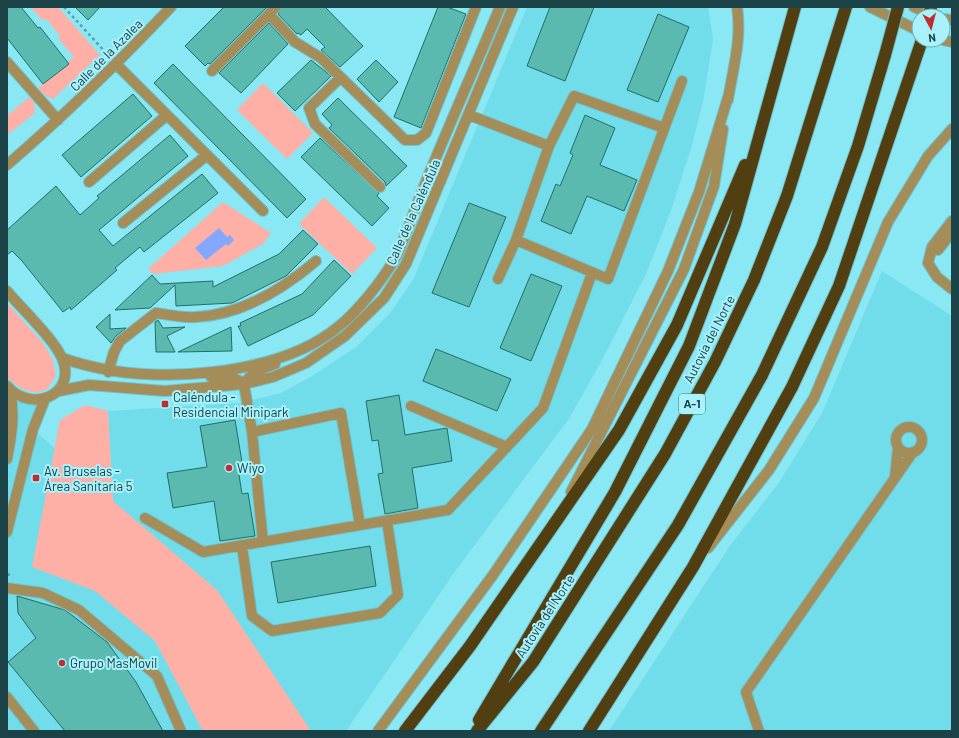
<svg xmlns="http://www.w3.org/2000/svg" width="959" height="738" viewBox="0 0 959 738" font-family="Barlow,sans-serif">
  <rect width="100%" height="100%" fill="#89e8f4"/>
  <!-- built -->
  <path fill="#71ddeb" d="M527,7h181l5,32 -10,63 -11,43 -20,63 -26,66 -46,90 -32,56 -112,150 -110,161h-339v-345l3,3 35,10 -12,30 80,71 -5,-89 131,-8 42,-10 31,-17 44,-29 34,-34 23,-33z
    M882,271l70,45v415h-343l120,-184 49,-63 44,-71z"/>
  <!-- green -->
  <path fill="#feb0a7" d="M31,7h27l42,48 -47,44 -7,-3 -8,-8 36,-31 -15,-17 1,-4 -13,-16 -6,-1z
    M263,83l50,50 -26,26 -50,-49z
    M29,97l5,6 1,10 -28,22v-19z
    M324,197l53,51 -25,26 -53,-50z
    M223,202l48,31 -8,11 -40,22 -69,8 -6,-5z
    M7,303l36,40 10,17 3,16c-3,4 -6,10 -9,13 -13,9 -31,-2 -40,-12z
    M85,405l23,6 5,90 104,89 94,141h-108l-48,-90 -60,-50 -63,-24 28,-147z"/>
  <!-- water -->
  <path fill="#84a7ff" d="M219,228l8,9 3,-2 4,5 -6,6 -2,-2 -20,16 -11,-12z"/>
  <!-- building -->
  <path fill="#5bbab0" stroke="#226e67" d="M7,7h14l17,21 2,-1 29,37 -26,20 -36,-46z
    M75,7h25l-12,13z
    M224,7h43l-57,57 -2,-1 -3,3 -20,-20z
    M282,7h43l38,39 -23,21 -19,-17 4,-3 -18,-18 -6,6 -3,-2 -1,1 -19,-20z
    M438,7h9l19,7 -45,114 -27,-11z
    M550,7h44l-29,74 -38,-15z
    M658,14l31,13 -31,75 -31,-12z
    M269,23l19,21 -47,49 -22,-20z
    M311,60l20,16 -36,35 -18,-18z
    M376,60l22,22 -19,20 -22,-23z
    M173,64l133,135 -19,19 -133,-135z
    M133,94l19,22 -71,61 -19,-22z
    M338,98l69,68 -21,20 -1,-4 -56,-54 3,-3 -10,-11z
    M585,115l30,13 -15,37 37,15 -13,31 -37,-15 -16,38 -30,-13 15,-37 4,2 13,-31 -3,-2z
    M170,135l18,21 -89,74 14,16 89,-72 16,19 -74,59 -4,-5 -25,21 2,2 -46,40 -1,-3 -7,5 -41,-51 -10,-10 -5,4v-25l49,-44 24,29 19,-17 -2,-2z
    M320,138l59,55 -2,3 12,12 -17,18 -71,-69z
    M469,203l37,14 -37,90 -37,-14z
    M303,230l15,14 -32,32 -54,27 -56,3 -1,-21 -25,23 -35,2 37,-35 8,9 53,-3v6l66,-33z
    M334,260l17,16 -38,39 -65,31 -10,-20h3l-1,-3 62,-29z
    M531,274l31,12 -31,75 -31,-13z
    M110,314v15l16,-1 -10,8 -5,7 -15,-16z
    M158,320l5,8 22,-1 -18,9 8,16h-19l-1,-30z
    M231,327l1,24 -54,1z
    M436,349l75,30 -14,32 -74,-30z
    M399,395l6,40 42,-7 5,33 -40,7 6,40 -33,6 -7,-40 5,-1 -5,-33 -6,1 -6,-40z
    M235,420l7,42h-5l5,32 6,-1 7,43 -35,5 -6,-40 -41,7 -6,-35 40,-6 -7,-41z
    M370,546l6,40 -98,17 -7,-41z
    M17,596l48,14 42,32 29,40 27,49h-98l-57,-69 28,-24 -18,-25z"/>
  <g fill="none" stroke-linecap="round" stroke-linejoin="round">
    <!-- minor casing -->
    <g stroke="#71c3ce" stroke-width="12">
      <path id="minor" d="M870,7l49,24
        M914,7l20,9
        M269,14l26,28 26,16 84,82h12l9,-7 50,-126
        M943,19l9,1
        M943,40l9,2
        M7,62l51,58
        M117,65l146,146
        M212,71l64,-64
        M340,78l-31,30 6,16 65,63
        M728,100c5,-32 14,-61 9,-93
        M469,115l80,31
        M7,165c58,-50 112,-103 164,-158
        M89,182l78,-67
        M952,221l-20,26 -4,16 9,14 15,12
        M123,223l84,-68
        M516,240l92,39 74,-198
        M938,250l14,-18
        M498,279l18,-39 33,-94 25,-50 90,32
        M7,291c14,17 47,48 55,67 16,37 -31,56 -55,28
        M62,358c49,17 99,20 151,14 42,-5 91,-17 125,-45 20,-16 43,-45 56,-67 6,-9 9,-20 13,-30 9,-23 18,-47 28,-70 21,-51 44,-102 65,-153
        M108,372l6,-20 6,-11 36,-28c13,2 27,5 40,4 45,-2 87,-28 120,-56
        M211,377c11,0 24,-1 33,7l8,48 11,110
        M244,384c8,-12 19,-15 31,-20
        M59,391l30,-6 76,6 79,-7 29,-7 33,-14 39,-27 39,-38 22,-34 107,-257
        M411,406l96,41
        M896 440a13 13 0 1 1 26 0a13 13 0 1 1-26 0Z
        M252,432l89,-19 19,112
        M7,459c5,-26 8,-43 3,-70
        M895,477l3,-30
        M571,492l113,-223 30,-83 9,-57
        M145,518l58,34 245,-42 95,-102 49,-135
        M7,532l26,-103 12,-30
        M242,546l10,70 20,15 108,-18 18,-18 -11,-74
        M708,548l61,-78 45,-72 74,-176 40,-66 24,-27
        M7,588l36,5 36,17 78,66 24,55
        M7,697l27,34
        M378,731l115,-156 99,-146 76,-158 31,-79 30,-98
        M759,731l-13,-39 167,-240"/>
    </g>
    <!-- highway casing -->
    <g stroke="#71c3ce" stroke-width="14">
      <path id="highway" d="M479,720l136,-228 74,-146 46,-122 60,-217
        M405,731l65,-85 149,-216 58,-105 68,-160
        M477,731l56,-69 132,-208 50,-92 39,-82 33,-84 59,-189
        M541,731l137,-206 84,-150 60,-128 36,-101 27,-91
        M589,731l104,-164 99,-180 47,-101 83,-246"/>
    </g>
    <!-- path -->
    <path stroke="#5aa1aa" stroke-width="2.5" stroke-dasharray="3 3" stroke-linecap="butt" d="M64,7l44,48
      M7,574l6,2"/>
    <!-- minor -->
    <use href="#minor" stroke="#a48d59" stroke-width="10"/>
    <!-- highway -->
    <use href="#highway" stroke="#513f11" stroke-width="12"/>
    <!-- highway-bridge casing -->
    <g stroke="#71c3ce" stroke-width="14" stroke-linecap="butt">
      <path id="highway-bridge" d="M929,16l2,-9
        M885,55l13,-48"/>
    </g>
    <!-- highway-bridge -->
    <use href="#highway-bridge" stroke="#513f11" stroke-width="12"/>
  </g>
  <!-- markers -->
  <g fill="#bd2e2d" stroke="#a9f2fc" stroke-width="1.5">
    <rect x="161" y="400" width="8" height="8" rx="2"/>
    <circle cx="229" cy="468" r="4"/>
    <rect x="32" y="474" width="8" height="8" rx="2"/>
    <circle cx="62" cy="663" r="4"/>
  </g>
  <g text-anchor="middle" stroke-width="4" stroke-linejoin="round" paint-order="stroke">
    <!-- shield labels -->
    <rect fill="#a9f2fc" stroke="#45777d" stroke-width="1" x="679" y="394" width="26" height="20" rx="3"/>
    <g font-size="12" font-weight="bold" fill="#1a4247">
      <text x="692" y="408">A-1</text>
    </g>
    <!-- street labels -->
    <g font-size="13" fill="#1a4247" stroke="#a9f2fc">
      <text transform="translate(106 55) rotate(-45)" y="5">Calle de la Azalea</text>
      <text transform="translate(413 212) rotate(-66)" y="5">Calle de la Caléndula</text>
      <text transform="translate(709 339) rotate(-63)" y="5">Autovía del Norte</text>
      <text transform="translate(545 616) rotate(-57)" y="5">Autovía del Norte</text>
    </g>
    <!-- poi labels -->
    <g font-size="13" fill="#1a4247" stroke="#a9f2fc" text-anchor="start">
      <text x="173" y="402">Caléndula -<tspan x="173" dy="15">Residencial Minipark</tspan></text>
      <text x="237" y="473">Wiyo</text>
      <text x="44" y="476">Av. Bruselas -<tspan x="44" dy="15">Área Sanitaria 5</tspan></text>
      <text x="70" y="668">Grupo MasMovil</text>
    </g>
  </g>
  <!-- border -->
  <rect width="959" height="738" fill="none" stroke="#1a4247" stroke-width="16"/>
  <!-- north arrow -->
  <g transform="translate(931 28) rotate(173)"><circle r="19" fill="#a9f2fc" stroke="#70acb4"/>
  <path d="M0-3L7 15L0 10L-7 15Z" fill="#bd2e2d"/>
  <text y="-6" font-size="11" font-weight="bold" text-anchor="middle" fill="#1a4247">N</text>
  </g>
</svg>
